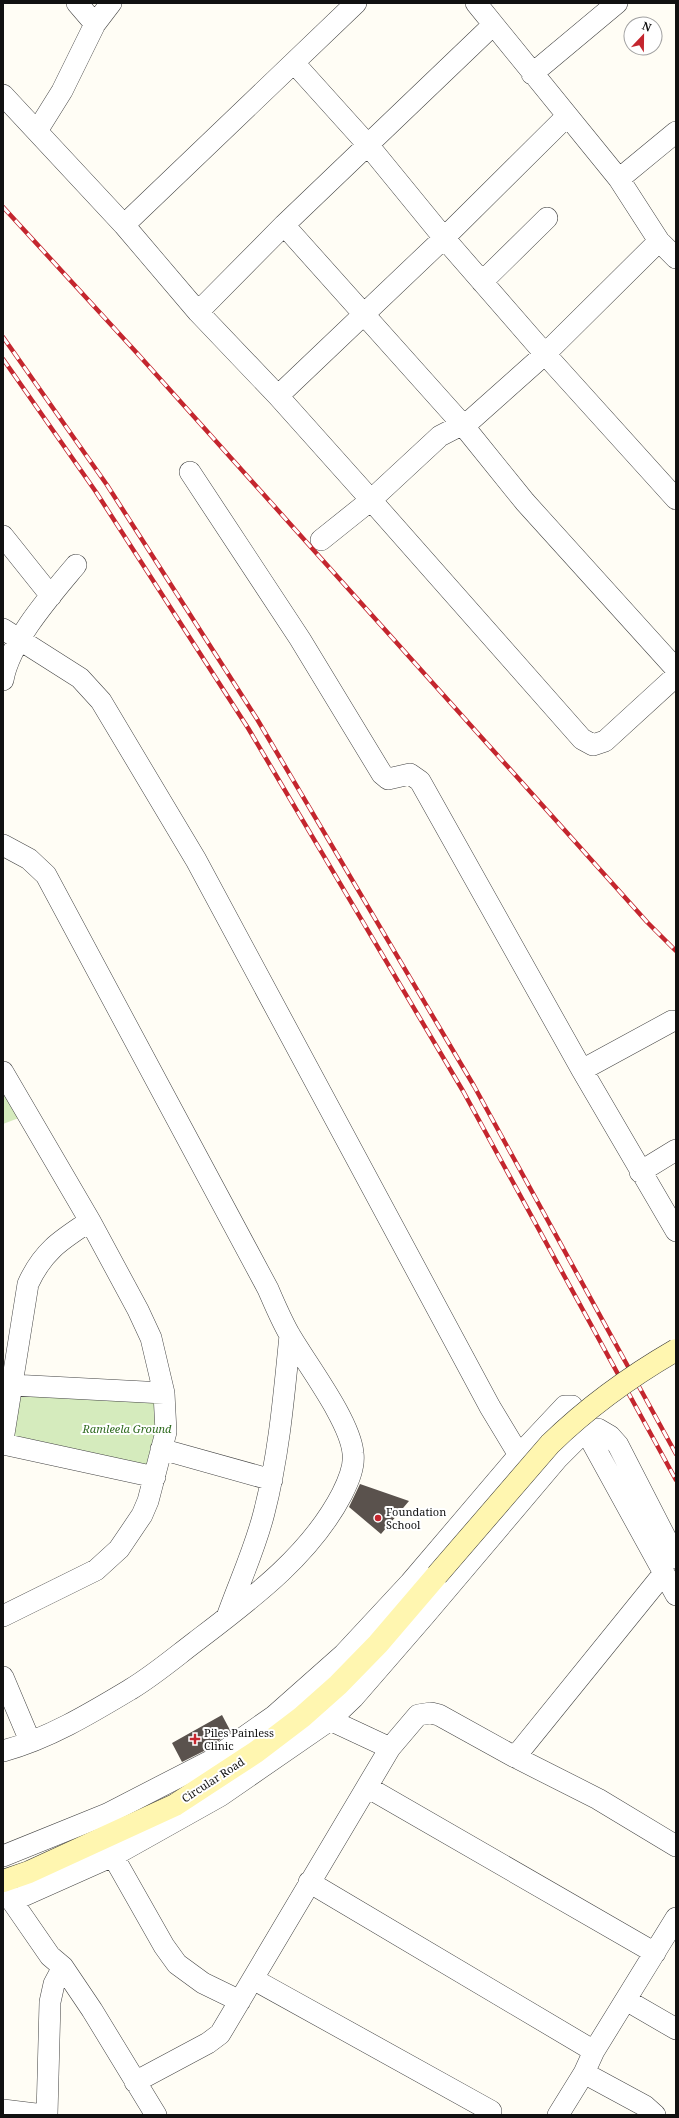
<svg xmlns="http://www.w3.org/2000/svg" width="679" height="2118" viewBox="0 0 679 2118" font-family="'Noto Serif',serif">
  <rect width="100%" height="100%" fill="#fffdf5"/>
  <!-- green -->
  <path fill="#d5ebbd" d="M3,1079l21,37 -21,8z
    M16,1389l147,6 -11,75 -145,-30z"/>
  <!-- building -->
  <path fill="#5a524d" d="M360,1484l49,17 -28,33 -32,-27z
    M222,1715l9,17 -27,19 -22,11 -10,-19z"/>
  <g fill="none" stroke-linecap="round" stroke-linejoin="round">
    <!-- minor casing -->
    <g stroke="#444" stroke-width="22">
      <path id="minor" d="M77,3l18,21
        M476,3l143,176 40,62 17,17
        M295,64l73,81 76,93 101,116 131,145
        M532,74l85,-71
        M3,95l121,130 74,87 80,84 93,104 211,239 11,6 12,-4 71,-65
        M37,131l25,-40 33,-67 16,-21
        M619,179l57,-47
        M124,225l232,-222
        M284,225l178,199 63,78 151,167
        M482,282l65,-64
        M198,312l86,-87 209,-200
        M278,396l166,-158 123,-122
        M190,472l110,167 82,135 6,5 22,-5 10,7 162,289 94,161
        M3,536l48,60
        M321,540l50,-40 69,-64 31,-16 74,-66 114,-113
        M3,629l77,49 21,23 95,159 294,547 29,48
        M3,680c7,-39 48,-85 73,-115
        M3,845l26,14 17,16 222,414c7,16 14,33 23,48 17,29 59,84 62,116 2,14 -5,29 -11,41 -32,62 -92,106 -147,148 -21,16 -41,33 -64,47 -40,24 -83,50 -128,62
        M582,1070l90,-49
        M3,1072l87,149 48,89 13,28 13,55 2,39 -18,69 -6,14 -23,34 -23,21 -93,46
        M640,1172l36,-22
        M12,1385l152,8
        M3,1440l25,-156c15,-33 33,-44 62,-63
        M3,1444l152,33
        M161,1449l111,31
        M227,1617c12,-34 28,-68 37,-104 15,-58 20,-118 26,-178
        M3,1677l27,64
        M330,1720l60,28
        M515,1757l149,-184
        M367,1787l288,166
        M3,1856l104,-42 103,-53 64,-45 70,-62 66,-71 109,-128 46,-49h7l104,189
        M113,1856l51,90 13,18 26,19 37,18
        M309,1882l285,169
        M3,1888l47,68 13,11 29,43 64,105
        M21,1897l92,-41 107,-60 110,-76 23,-22 72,-83 133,-157 27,-27 13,-2 12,7 8,9 58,113
        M253,1979l238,132
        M626,2000l50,29
        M584,2073l61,33 10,9
        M135,2082l73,-39 12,-9 170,-286 28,-33 13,-2 8,2 76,42 83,42 78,47
        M3,2110l41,5
        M47,2115l3,-113 4,-18 9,-17
        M558,2115l26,-42 10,-22 82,-133"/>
    </g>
    <!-- secondary casing -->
    <g stroke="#333" stroke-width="23">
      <path id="secondary" d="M3,1881l26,-9 146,-67 81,-53 46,-35 36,-32 40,-41 59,-69"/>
    </g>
    <!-- minor -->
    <use href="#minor" stroke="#fff" stroke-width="21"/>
    <!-- secondary -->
    <use href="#secondary" stroke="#fff6b0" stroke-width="22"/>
    <!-- rail casing -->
    <g stroke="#c4262e" stroke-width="4.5">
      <path id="rail" d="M3,207l133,145 511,570 29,29
        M3,337l104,148 150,234 217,367 202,368
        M3,359l93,133 152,236 215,363 213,389"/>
    </g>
    <!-- rail -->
    <use href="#rail" stroke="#fff" stroke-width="3" stroke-dasharray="9" stroke-linecap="butt"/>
    <!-- secondary-bridge casing -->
    <g stroke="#333" stroke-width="23" stroke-linecap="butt">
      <path id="secondary-bridge" d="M437,1575l113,-131c37,-36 81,-68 126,-94"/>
    </g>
    <!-- secondary-bridge -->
    <use href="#secondary-bridge" stroke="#fff6b0" stroke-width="22"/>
  </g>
  <!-- markers -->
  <g fill="#c4262e" stroke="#fff" stroke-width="1.5">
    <circle cx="378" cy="1518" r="4"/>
    <path d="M193 1733h4v4h4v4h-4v4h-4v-4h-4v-4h4z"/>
  </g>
  <g text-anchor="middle" stroke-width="4" stroke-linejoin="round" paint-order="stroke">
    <!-- park labels -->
    <g font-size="11" font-style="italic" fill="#2f6b1f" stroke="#fff">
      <text x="127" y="1433">Ramleela Ground</text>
    </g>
    <!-- poi labels -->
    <g font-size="11" fill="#111" stroke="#fff" text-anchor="start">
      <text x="386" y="1516">Foundation<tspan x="386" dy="13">School</tspan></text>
      <text x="204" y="1737">Piles Painless<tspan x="204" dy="13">Clinic</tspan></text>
    </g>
    <!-- street labels -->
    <g font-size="11" fill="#111" stroke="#fff">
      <text transform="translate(213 1780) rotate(-33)" y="4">Circular Road</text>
    </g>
  </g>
  <!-- border -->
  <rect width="679" height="2118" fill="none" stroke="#111111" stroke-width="8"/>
  <!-- north arrow -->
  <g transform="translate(643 36) rotate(22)"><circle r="19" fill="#ffffff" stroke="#a0a0a0"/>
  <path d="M0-3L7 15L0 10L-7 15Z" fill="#c4262e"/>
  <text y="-6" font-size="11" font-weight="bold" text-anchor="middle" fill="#111111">N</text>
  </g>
</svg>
